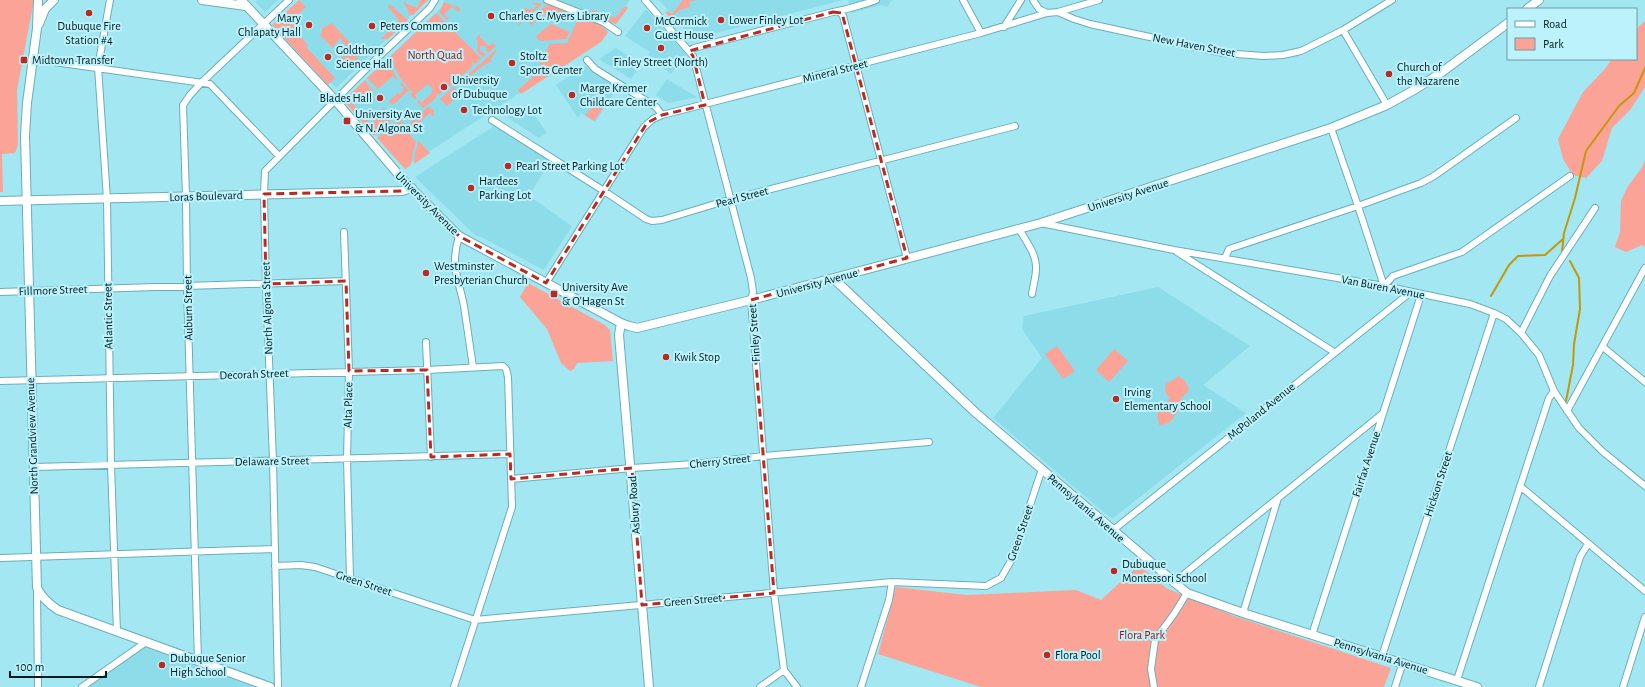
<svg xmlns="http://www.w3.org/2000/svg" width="1645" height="687" viewBox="0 0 1645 687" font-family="'Alegreya Sans',sans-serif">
  <rect width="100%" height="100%" fill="#a2e7f2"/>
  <!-- built -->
  <path fill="#8ddcea" d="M257,0h21l-13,12 -10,-10z
    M299,0h128l-91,88 -60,-65z
    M444,0h186l-20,29 -13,14 -192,124 -60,-68 97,-92z
    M659,0h184l-150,39z
    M848,0h44l-5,7 -6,-2 -30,8z
    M646,9l40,45 -15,20 -23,-19 2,-3 -25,-16z
    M616,48l25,16 -10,15 -32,-20z
    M586,66l32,21 -23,35 -14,-9 -3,5 -22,-33z
    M667,79l30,18 -29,6 -12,-8z
    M527,104l20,29 -8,5 -32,-21z
    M494,126l56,35 -21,35 43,30 -28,44 -63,-33 -6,-2 -60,-58z
    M1158,287l92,59 -47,39 43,28 -134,106 -119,-101 49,-60 -20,-29 2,-13z
    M146,642l130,45h-194z"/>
  <!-- green -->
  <path fill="#fba396" d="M0,0h34l-17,90 1,55 -3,8 -13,1 1,38h-3z
    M405,0v3l12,5 3,-8h8l-15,15 -4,-1 -5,-11z
    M683,0h14l-8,2 1,5 -10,3 -10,8 -5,-6 3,-1 4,3z
    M298,1h2l6,6 -13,12 6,6 -4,5 13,15 -2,2 29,31 -7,7 -56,-60z
    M444,2l17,7 -3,3 -6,-5 -8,7 5,4 -2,2 -8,-8z
    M532,2l10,2 -24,22 7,-18 6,2 6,-4z
    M389,4l3,2 16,14 -20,19h-7l18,-19 -11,-13z
    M548,4l29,11 -6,5 -22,-9 -18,14 -3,-4z
    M626,6l2,2 -12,16 -20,-8 -6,-7 25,9 8,-10z
    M436,13l45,45 -6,6 -2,-2 -1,2 1,2 -33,28h-3l-1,4 -13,10 -6,-6 2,-2 2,3 11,-10 -1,-1 2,-3 -5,-5 -13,11 2,3 -2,2 -5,-6 2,-2 -12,-14 -10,-21z
    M581,16l21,9 6,8 -7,9 -80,52 -3,-4 25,-22 -4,-6c8,-6 6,-11 11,-18l17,-1 11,-24 7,3z
    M1645,21v66l-14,22 -19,19 -10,33 -16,17 -13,-3 -10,-16 -5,-20 25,-47 21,-22 8,-11h24v-30z
    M332,23l8,9 -1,1h2l20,22 -4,2 1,2 -9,6 -8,-7 2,-1 -2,-2 7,-5 -7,-11 -1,-1 -8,10 -3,-3 1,-2 -1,1 -9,-9 2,-3v-4z
    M551,24l19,8 -4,7 -26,2 -4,-5z
    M480,34v3l9,9 4,-3 3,3 -8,7 -3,-7h-5v5l6,3 -3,3 -6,-6 1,-9 -2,-4z
    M497,49l-2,5 -5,5 2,2 -8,4 -20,16v-3z
    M388,59l10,23 -5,-6 -15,13 -11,-11z
    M365,80l9,13 -12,11 -4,-5 -5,5 18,20 5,-4 -2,-3 10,-9 8,10 -2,4 -16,14 -29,-34 2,-5z
    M402,83l7,7 -15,14h-3l-2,-3 9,-8 2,1 3,-3 -1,-1 2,-2 -4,-4z
    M455,86l2,11 -10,9 -7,-7z
    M597,103l6,5 -9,13 -9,-6z
    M428,107l6,3v7l-4,-4 -18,16 -2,-3v-3z
    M398,120h3l7,11 -2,3 2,-2 8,10 -3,10 -2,13 -6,4 -28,-31 20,-16 5,6 -6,-7z
    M419,141l11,12 -16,11 1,-12z
    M1645,160v87l-3,-2 -16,7 -11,-5 5,-15 1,-31 7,-15 13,-17z
    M528,283l77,42 5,5 3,31 -36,2 -3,6 -4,2 -9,-8 -14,-34 -27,-32z
    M1057,346l18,25 -12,8 -18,-25z
    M1114,349l14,12 -19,21 -13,-12z
    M1179,376l5,4 5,8 -2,5 -6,5 2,8 -14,17 -10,2 -2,-11 13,-16c-5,-5 -6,-8 -4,-14z
    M1139,565l27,23 68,28 157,52 -7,19h-403l-103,-33 18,-67 70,8 110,-5 25,10z"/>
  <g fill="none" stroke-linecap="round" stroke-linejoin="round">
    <!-- stream -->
    <path stroke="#c39908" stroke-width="2" d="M1562,252l2,-19 11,-35 11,-47 33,-45 15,-13 11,-25
      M1491,296l18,-31 9,-9 27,-1 18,-16
      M1566,401l7,-36 1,-21 6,-35 -1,-31 -9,-17"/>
    <!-- street casing -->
    <g stroke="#6baeb9" stroke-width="8">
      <path id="street" d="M110,0l-12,67 9,132 4,266 6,167
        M547,0l56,22 15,10
        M645,0l48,56 58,222 2,14 -2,8 23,293 10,77 13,17
        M963,0l18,33
        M1033,0l6,9 8,4
        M840,12l3,4 64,242
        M1058,12l16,7 16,5 133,29 41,3 19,-1 18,-4 42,-21 49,-30
        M1004,27l17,-27
        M1343,30l44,75
        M689,51l5,-3 139,-36c11,-2 33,-8 43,-12
        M33,59l177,25 69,72
        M587,60l8,9 61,38 6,8 319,-82 66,-20 11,-1 41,-12
        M492,120l112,71 42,28 6,2 10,-1 63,-19 290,-75
        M1331,128l27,78 26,80
        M1041,223l133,27 210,36 86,18 24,9 12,6 15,14 18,22 15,36 25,37 23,23 43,35
        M1019,229c7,12 18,26 17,40 0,8 -3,17 -4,25
        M344,232l5,139 -2,88 3,119
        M459,236c-9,31 -1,40 5,70 3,20 6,41 9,61
        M1177,252l157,100
        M1225,258l4,-9 129,-43 63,-23 13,-7 82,-58
        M546,283l98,-156 9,-8 9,-4
        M1384,286l9,-10 69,-24 108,-76
        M0,292l346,-11
        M1521,333l29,-57 45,-68
        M426,342l5,115
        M1603,347l42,35
        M0,381l427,-11 76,-4 3,3 2,8 4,130 -58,180
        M1567,411l78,-143
        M34,467l476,-13
        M511,479l121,-11 62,-4 70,-8 165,-14
        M1520,486l125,105
        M1112,531l299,-239
        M1,558l273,-9
        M275,566l26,-1 14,2 160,53 417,-38 94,4 15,-8 11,-19 30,-90
        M1173,583l209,-169
        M37,588l1,99
        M1243,613l35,-115
        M1312,635l109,-340
        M1382,656l112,-343
        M198,661l-11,-375 -1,-90 -3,-91 7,-10 12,-13 87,-82
        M1457,680l92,-282 5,-7
        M82,687l64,-45
        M278,687l-5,-226 -7,-177 -2,-90 1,-23 107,-108 58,-55 5,-8
        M760,687l24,-17
        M861,687l28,-87 3,-18
        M1154,687l-3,-18 4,-29 19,-26 13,-21
        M1395,687l8,-25
        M1539,687l41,-130 8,-13
        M1623,687l22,-70"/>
    </g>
    <!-- secondary casing -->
    <g stroke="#6baeb9" stroke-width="10">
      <path id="secondary" d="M38,0l-1,28 -10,75 -2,33 12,452c5,10 12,16 21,22l212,77
        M202,0l44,6
        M241,0l94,100 69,81 55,55 162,87 8,3 8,2 114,-28 290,-77 290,-95 56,-23 27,-15 24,-15 70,-52
        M1527,9l12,-9
        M39,24l6,-15 9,-9
        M0,201l402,-10 10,-3
        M834,279l142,134 211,180 56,20 234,74
        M621,323l-2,12 30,352"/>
    </g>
    <!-- street -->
    <use href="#street" stroke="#fff" stroke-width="6"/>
    <!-- secondary -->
    <use href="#secondary" stroke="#fff" stroke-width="8"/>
  </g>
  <!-- marked area -->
  <path fill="none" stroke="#b92b22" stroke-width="3" stroke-dasharray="8 5" stroke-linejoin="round" d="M833,12l9,1 65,245 -156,42 23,293 -132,12 -10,-137 -121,11 -1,-25 -79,3 -4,-87 -78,1 -3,-90 -80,3 -2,-90 138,-3 10,-3 47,48 87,47 101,-160 15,-8 43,-10 -12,-49 -4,-5z"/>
  <!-- markers -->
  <g fill="#b92b22" stroke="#bcf2fb" stroke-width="1.5">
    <circle cx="89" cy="13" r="4"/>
    <circle cx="491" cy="16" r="4"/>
    <circle cx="721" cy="20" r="4"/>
    <circle cx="309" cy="25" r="4"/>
    <circle cx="372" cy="26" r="4"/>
    <circle cx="647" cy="28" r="4"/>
    <circle cx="661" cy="48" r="4"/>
    <circle cx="328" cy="57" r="4"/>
    <rect x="20" y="56" width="8" height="8" rx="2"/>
    <circle cx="512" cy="63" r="4"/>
    <circle cx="1389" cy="74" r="4"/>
    <circle cx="444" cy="87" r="4"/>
    <circle cx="572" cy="95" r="4"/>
    <circle cx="380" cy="98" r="4"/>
    <circle cx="464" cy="110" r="4"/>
    <rect x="343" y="117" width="8" height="8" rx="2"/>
    <circle cx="508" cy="166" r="4"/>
    <circle cx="471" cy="188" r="4"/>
    <circle cx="426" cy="273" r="4"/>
    <rect x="550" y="290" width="8" height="8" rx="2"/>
    <circle cx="666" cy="357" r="4"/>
    <circle cx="1116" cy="399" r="4"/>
    <circle cx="1114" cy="571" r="4"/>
    <circle cx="1047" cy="655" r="4"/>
    <circle cx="162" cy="665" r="4"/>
  </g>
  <g text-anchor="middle" stroke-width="4" stroke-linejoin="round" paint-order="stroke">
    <!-- poi labels -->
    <g font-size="12" fill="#001b20" stroke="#bcf2fb" text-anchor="start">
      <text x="499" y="20">Charles C. Myers Library</text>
      <text x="301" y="22" text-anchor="end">Mary<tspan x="301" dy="14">Chlapaty Hall</tspan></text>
      <text x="729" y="24">Lower Finley Lot</text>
      <text x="655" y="25">McCormick<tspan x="655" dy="14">Guest House</tspan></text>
      <text x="89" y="30" text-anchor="middle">Dubuque Fire<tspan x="89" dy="14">Station #4</tspan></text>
      <text x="380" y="30">Peters Commons</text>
      <text x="336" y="54">Goldthorp<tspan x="336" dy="14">Science Hall</tspan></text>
      <text x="520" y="60">Stoltz<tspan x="520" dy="14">Sports Center</tspan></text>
      <text x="32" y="64">Midtown Transfer</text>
      <text x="661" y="66" text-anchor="middle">Finley Street (North)</text>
      <text x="1397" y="71">Church of<tspan x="1397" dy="14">the Nazarene</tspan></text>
      <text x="452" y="84">University<tspan x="452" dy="14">of Dubuque</tspan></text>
      <text x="580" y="92">Marge Kremer<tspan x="580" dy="14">Childcare Center</tspan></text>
      <text x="372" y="102" text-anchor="end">Blades Hall</text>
      <text x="472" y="114">Technology Lot</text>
      <text x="355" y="118">University Ave<tspan x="355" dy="14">&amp; N. Algona St</tspan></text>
      <text x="516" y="170">Pearl Street Parking Lot</text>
      <text x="479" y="185">Hardees<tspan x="479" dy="14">Parking Lot</tspan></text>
      <text x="434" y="270">Westminster<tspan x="434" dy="14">Presbyterian Church</tspan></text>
      <text x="562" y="291">University Ave<tspan x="562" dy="14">&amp; O'Hagen St</tspan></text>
      <text x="674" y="361">Kwik Stop</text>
      <text x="1124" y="396">Irving<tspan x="1124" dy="14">Elementary School</tspan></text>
      <text x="1122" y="568">Dubuque<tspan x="1122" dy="14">Montessori School</tspan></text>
      <text x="1055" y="659">Flora Pool</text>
      <text x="170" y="662">Dubuque Senior<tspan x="170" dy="14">High School</tspan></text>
    </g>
    <!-- street labels -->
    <g font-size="12" fill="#001b20" stroke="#bcf2fb">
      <text transform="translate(1194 45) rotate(11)" y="4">New Haven Street</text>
      <text transform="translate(835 71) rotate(-14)" y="4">Mineral Street</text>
      <text transform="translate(1128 195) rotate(-18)" y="4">University Avenue</text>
      <text transform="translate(206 196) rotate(-2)" y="4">Loras Boulevard</text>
      <text transform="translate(742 197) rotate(-15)" y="4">Pearl Street</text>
      <text transform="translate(427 203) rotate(45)" y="4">University Avenue</text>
      <text transform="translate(817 283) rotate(-15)" y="4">University Avenue</text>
      <text transform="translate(1383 287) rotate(11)" y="4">Van Buren Avenue</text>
      <text transform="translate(53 290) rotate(-2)" y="4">Fillmore Street</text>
      <text transform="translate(188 308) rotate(-91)" y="4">Auburn Street</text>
      <text transform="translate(267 308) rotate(-92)" y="4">North Algona Street</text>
      <text transform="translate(108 316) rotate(-91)" y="4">Atlantic Street</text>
      <text transform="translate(754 333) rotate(-94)" y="4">Finley Street</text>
      <text transform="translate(254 374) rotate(-2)" y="4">Decorah Street</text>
      <text transform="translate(348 405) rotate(-89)" y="4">Alta Place</text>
      <text transform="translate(1261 411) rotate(-39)" y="4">McPoland Avenue</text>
      <text transform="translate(32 436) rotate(-92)" y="4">North Grandview Avenue</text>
      <text transform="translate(272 461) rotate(-1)" y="4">Delaware Street</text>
      <text transform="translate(720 461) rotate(-6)" y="4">Cherry Street</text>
      <text transform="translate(1366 464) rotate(-72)" y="4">Fairfax Avenue</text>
      <text transform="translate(1438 484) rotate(-72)" y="4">Hickson Street</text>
      <text transform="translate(634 505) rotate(-94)" y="4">Asbury Road</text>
      <text transform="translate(1086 508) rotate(41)" y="4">Pennsylvania Avenue</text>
      <text transform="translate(1020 533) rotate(-71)" y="4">Green Street</text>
      <text transform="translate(364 583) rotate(18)" y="4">Green Street</text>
      <text transform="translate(693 600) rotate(-5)" y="4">Green Street</text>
      <text transform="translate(1381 656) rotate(17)" y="4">Pennsylvania Avenue</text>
    </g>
    <!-- park labels -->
    <g font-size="12" fill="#9d110d" stroke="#bcf2fb">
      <text x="435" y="59">North Quad</text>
      <text x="1142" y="639">Flora Park</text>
    </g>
  </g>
  <!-- legend -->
  <rect x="1507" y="8" width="130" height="52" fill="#bcf2fb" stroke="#719ca3"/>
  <rect x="1515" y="21" width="20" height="6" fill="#ffffff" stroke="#719ca3"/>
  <text x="1543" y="28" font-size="12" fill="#001b20">Road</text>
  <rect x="1515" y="38" width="20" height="12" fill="#fba396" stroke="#719ca3"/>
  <text x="1543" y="48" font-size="12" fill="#001b20">Park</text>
  <!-- scale -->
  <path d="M10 671v6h96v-6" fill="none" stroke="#001b20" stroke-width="2"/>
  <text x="16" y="671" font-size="12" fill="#001b20" stroke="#bcf2fb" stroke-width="3" paint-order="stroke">100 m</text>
</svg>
